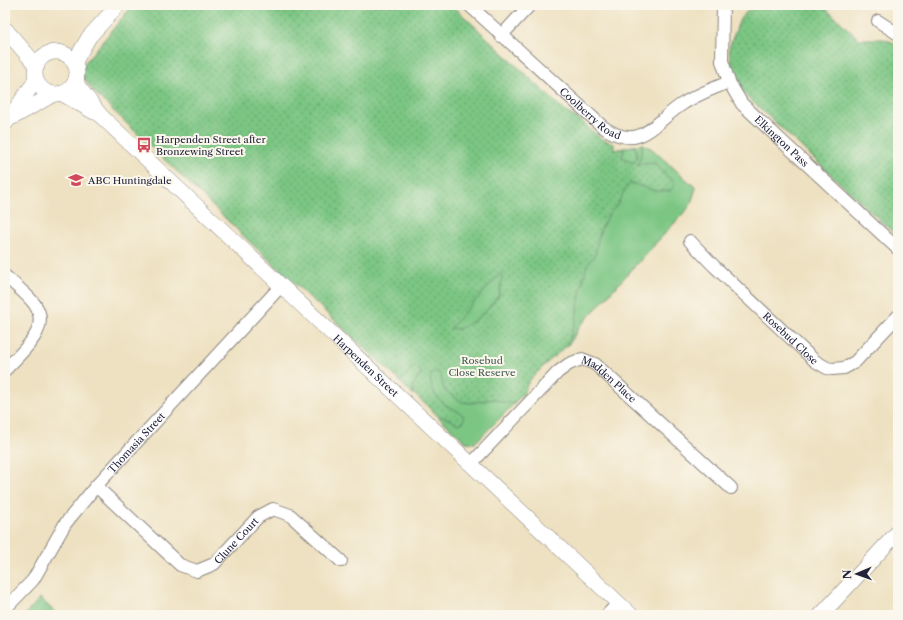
<svg xmlns="http://www.w3.org/2000/svg" width="903" height="620" viewBox="0 0 903 620" font-family="'Libre Caslon Text',serif">
  <defs>
    <pattern id="grass-dots" width="8" height="8" patternUnits="userSpaceOnUse"><rect width="8" height="8" fill="#7cc683"/><path d="M2 2h.1M6 6h.1" fill="none" stroke="#65a06c" stroke-width="1.8" stroke-linecap="round"/></pattern>
  </defs>
  <rect width="100%" height="100%" fill="#fbf7ec"/>
  <filter id="ink" filterUnits="userSpaceOnUse"><feTurbulence type="fractalNoise" baseFrequency=".025" numOctaves="2"/><feDisplacementMap in="SourceGraphic" scale="8" xChannelSelector="R" yChannelSelector="G"/><feConvolveMatrix kernelMatrix="1 2 1 2 8 2 1 2 1" color-interpolation-filters="sRGB"/></filter>
  <filter id="wash" filterUnits="userSpaceOnUse"><feTurbulence type="fractalNoise" baseFrequency=".012" numOctaves="4" result="noise"/><feDisplacementMap in="SourceGraphic" scale="16" xChannelSelector="R" yChannelSelector="G"/><feGaussianBlur stdDeviation="0.9" result="paint"/><feColorMatrix in="noise" values="0 0 0 0 0 0 0 0 0 0 0 0 0 0 0 0 0 1.4 0 .05"/><feComposite in="paint" operator="in"/></filter>
  <g filter="url(#wash)">
    <rect width="100%" height="100%" fill="#eee1c1"/>
    <!-- grass -->
    <path fill="url(#grass-dots)" stroke="#4f745f" d="M133,5h319l115,108 12,6 21,19 14,6v6l29,-6 9,5 44,39 -6,18 -111,121 -9,16 -21,18 -20,20 -6,13 -48,49 -9,-1 -213,-197 -158,-152 -11,-14 -2,-6 2,-9z
      M753,5h69l37,34h24l15,5v193l-157,-146 -9,-22 -3,-21 11,-29z
      M40,598l18,17h-33z"/>
    <!-- garden -->
    <path fill="#7cc683" stroke="#4f745f" d="M643,144l9,5 44,39 -6,18 -111,121 -9,16 -3,3 9,-26 5,-31 6,-24 9,-12c0,-12 5,-26 11,-36 3,-4 7,-8 10,-12 5,-9 6,-14 14,-22l24,8h15l4,-4v-6l-9,-6 -6,-8 -4,-4 -18,1 3,-4z
      M635,146l2,10 -4,7 -11,-6 3,-10z
      M503,271l-4,24 -13,16 -14,11 -13,7 -9,-1z
      M414,366l5,3 2,4 -8,12v10l-13,-13z
      M434,372l6,1 4,17 18,12 8,1 24,-4 8,3 12,2 -39,39 -9,-1 -28,-25h6l14,7 5,-2 1,-5c-3,-5 -7,-6 -13,-9 -14,-8 -19,-15 -21,-31z"/>
  </g>
  <g filter="url(#ink)">
    <g fill="none" stroke-linecap="round" stroke-linejoin="round">
      <!-- minor casing -->
      <g stroke="#88827e" stroke-width="14">
        <g id="minor">
          <path id="s1" d="M469,5l134,122c39,27 51,-6 81,-24 14,-9 30,-15 45,-21"/>
          <path id="s2" d="M723,5l-1,56 7,21 13,22 156,145"/>
          <path d="M878,21l20,13"/>
          <path d="M501,36l29,-31"/>
          <path id="s3" d="M690,241l24,25 101,95 12,7 5,1 12,-1 11,-6 43,-46"/>
          <path d="M5,276c9,8 19,16 27,25 23,26 -10,50 -27,69"/>
          <path id="s4" d="M471,464l87,-92 11,-8 13,-5 13,5 136,124"/>
          <path id="s5" d="M96,486l84,79 17,6 17,-7 44,-47 15,-8 17,6 51,46"/>
          <path id="s6" d="M5,609l28,-29 32,-56 31,-38 185,-200"/>
          <path d="M607,615l11,-12"/>
        </g>
      </g>
      <!-- tertiary casing -->
      <g stroke="#88827e" stroke-width="16">
        <g id="tertiary">
          <path d="M5,29l32,37"/>
          <circle cx="56" cy="73" r="21"/>
          <path d="M74,63l15,-26 29,-32"/>
          <path id="s7" d="M76,78l2,8 23,30 530,499"/>
          <path d="M61,93l33,19"/>
          <path d="M13,117l41,-23"/>
          <path d="M5,124l31,-44"/>
          <path d="M821,615l77,-83"/>
        </g>
      </g>
      <!-- minor -->
      <use href="#minor" stroke="#fff" stroke-width="12"/>
      <!-- tertiary -->
      <use href="#tertiary" stroke="#fff" stroke-width="15"/>
    </g>
  </g>
  <!-- icons -->
  <defs>
    <g id="bus-bare" transform="scale(1.2)"><path d="M-5-6H5V4H4V6H2V4H-2V6H-4V4H-5ZM-3.5-4V0h7V-4ZM-3.5 1.2v1.5H-2V1.2ZM2 1.2v1.5H3.5V1.2Z" fill="#d1495b" stroke="#fbf7ec" stroke-width="2.5" paint-order="stroke"/></g>
    <g id="school-bare" transform="scale(1.2)"><path d="M0-5L7-2L0 1L-7-2ZM-4 1L0 2.5L4 1V4Q0 6-4 4Z" fill="#d1495b" stroke="#fbf7ec" stroke-width="2.5" paint-order="stroke"/></g>
  </defs>
  <g fill-rule="evenodd">
    <use href="#bus-bare" x="144" y="145"/>
    <use href="#school-bare" x="76" y="180"/>
  </g>
  <g text-anchor="middle" stroke-width="4" stroke-linejoin="round" paint-order="stroke">
    <!-- street labels -->
    <g font-size="10" fill="#22223b" stroke="#fbf7ec">
      <text dy="4" stroke="none"><textPath href="#s1" startOffset="163">Coolberry Road</textPath></text>
      <text dy="4" stroke="none"><textPath href="#s2" startOffset="158">Elkington Pass</textPath></text>
      <text dy="4" stroke="none"><textPath href="#s3" startOffset="140">Rosebud Close</textPath></text>
      <text dy="4" stroke="none"><textPath href="#s7" startOffset="410">Harpenden Street</textPath></text>
      <text dy="4" stroke="none"><textPath href="#s4" startOffset="188">Madden Place</textPath></text>
      <text dy="4" stroke="none"><textPath href="#s6" startOffset="213">Thomasia Street</textPath></text>
      <text dy="4" stroke="none"><textPath href="#s5" startOffset="184">Clune Court</textPath></text>
    </g>
    <!-- poi labels -->
    <g font-size="10" fill="#22223b" stroke="#fbf7ec" text-anchor="start">
      <text x="156" y="143">Harpenden Street after<tspan x="156" dy="12">Bronzewing Street</tspan></text>
      <text x="88" y="184">ABC Huntingdale</text>
    </g>
    <!-- park labels -->
    <g font-size="10" fill="#425b54" stroke="#fbf7ec">
      <text x="482" y="364">Rosebud<tspan x="482" dy="12">Close Reserve</tspan></text>
    </g>
  </g>
  <!-- margin -->
  <rect width="903" height="620" fill="none" stroke="#fbf7ec" stroke-width="20"/>
  <!-- north arrow -->
  <g transform="translate(857 574) rotate(268)" stroke="#fbf7ec" stroke-width="3" paint-order="stroke">
  <path d="M0-3L7 15L0 10L-7 15Z" fill="#22223b"/>
  <text y="-6" font-size="11" font-weight="bold" text-anchor="middle" fill="#22223b">N</text>
  </g>
</svg>
